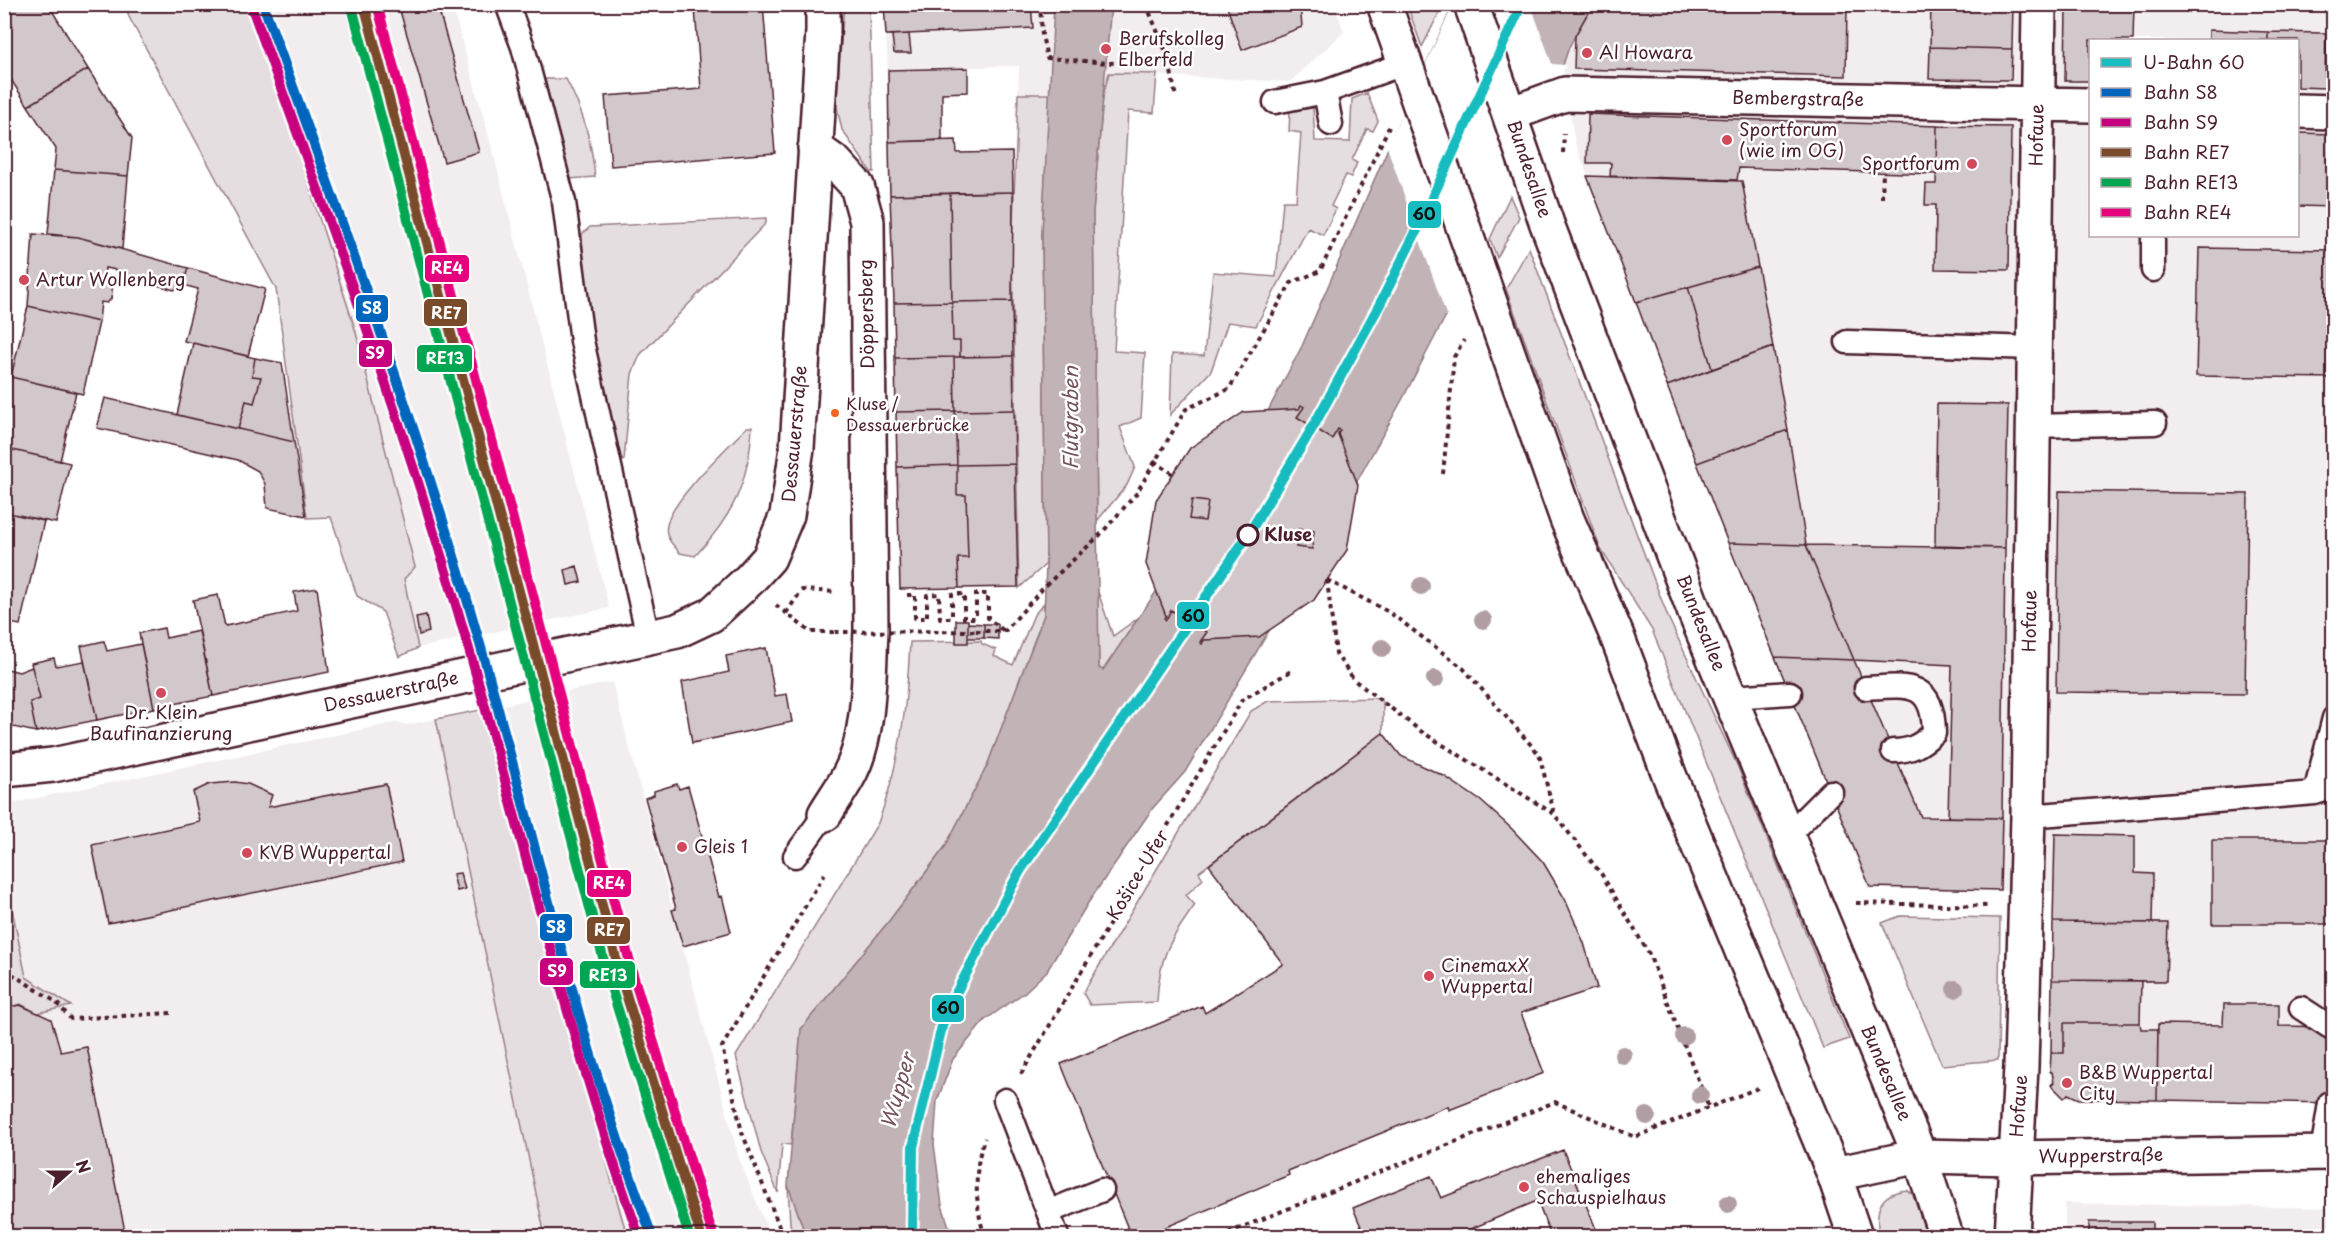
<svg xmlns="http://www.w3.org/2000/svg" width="2338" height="1241" viewBox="0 0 2338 1241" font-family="'Playpen Sans',sans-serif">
  <rect width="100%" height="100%" fill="#fff"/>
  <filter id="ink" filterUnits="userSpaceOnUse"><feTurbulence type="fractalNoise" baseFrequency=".0167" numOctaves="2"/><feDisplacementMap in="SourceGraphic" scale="12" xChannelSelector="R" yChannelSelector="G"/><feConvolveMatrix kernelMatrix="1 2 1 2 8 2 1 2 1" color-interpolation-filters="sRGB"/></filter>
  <g filter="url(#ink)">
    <!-- built -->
    <path fill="#f2eeef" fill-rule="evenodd" d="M246,5h206l40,143 117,460 -191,40 -63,-319 -68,-215 -26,-77z
      M884,5h451l9,27 -54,50 -180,-9 -7,23 -85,-2 1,-28 -131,3z
      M1592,5h741v1098l-269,-5 -14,-15 3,-192 -185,-2 -293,-746 -12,-78 6,-18zM2090,40h208v196h-208z
      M612,682l127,476 31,78h-141l-6,-14 -143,-512z
      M436,719l109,517h-540v-228l16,-4 16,9 -11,-36 -21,-102 -1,-70 394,-83 9,3z
      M2065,1203l268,5v28h-268z"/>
    <!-- green -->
    <path fill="#e5dee0" stroke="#987e86" stroke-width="1.5" d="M126,5h120l15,32 94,292 60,238 -11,12 14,69 -19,9 -16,-45 -26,-16 -26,-79 -24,1 -31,-229 -147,-272z
      M844,5h25l5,167h-3l-29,-42 -6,-27z
      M1407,5h36l-21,42z
      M1109,73l48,1 -3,39 -26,-2 -14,240 31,2 -4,65 -21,9 15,40 -8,18 -30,36 -4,-309 10,-116z
      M545,79h21c18,34 25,60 29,98l-26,2z
      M1367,93l11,28 -5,10 -6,-2 -15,31 5,3 -6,14 -5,-2 -15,31 5,3 -13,26 -15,-7 -52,98 -28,-4 -17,49 -41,44 2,-61 32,2 9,-84 63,5 7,-76h13l5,-68 -12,-2 1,-20 23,-3 2,33 35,1 2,-43z
      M1018,94h32l-8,140 4,330 -27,24 -7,-340z
      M1510,196l9,21 -22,41 -7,-19z
      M766,218v5l-126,132 -8,19 -8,86 -5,3 -33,-150 -4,-79 8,-7z
      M1529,248l139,369 69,148 112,274 -26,9 -171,-418 -52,-82 -94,-259z
      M747,427h5c-3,55 -19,89 -57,129l-15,-3c-7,-8 -16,-16 -13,-28 5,-26 61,-78 80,-98z
      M1097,589l16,47 25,-18 -35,53 -4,-3z
      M1044,603v12l-57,151 -42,81 -56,74 -88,108 -10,116 -9,-1 -4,49 -17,-41 -25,-96 142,-233c22,-59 29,-118 32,-181l71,-1 1,3 14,6 -2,6 19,9 21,-50z
      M1378,698l5,4v31l-184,139 4,7 -17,16 9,10c-26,36 -36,52 -38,97l-67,3 -7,-12 168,-282 17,-10z
      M480,710l143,512 6,14h-84l-109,-517z
      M5,875l21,102 45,29 -34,7 -16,-9 -16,4z
      M1900,916l100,2 -2,142 -56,5 -60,-142z
      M788,1185l18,51h-11l-5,-12z
      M1907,1190l6,5 14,41h-48c-4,-25 -1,-43 28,-46z"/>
    <!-- water -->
    <path fill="#c1b3b6" stroke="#91787e" stroke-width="1.5" d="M1054,5h57l-18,207 6,456 4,2 127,-187 72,-137 93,-214 58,-127h139l-23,42 -6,18 -88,195 -73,140 -57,103 -160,269 -33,37 -64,94 -41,68 -22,21 -40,28 -32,39 -16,42 -3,43 8,61 10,31h-146l-18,-51 13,-156 88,-108 56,-74 42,-81 57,-151 2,-51 -4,-330z"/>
    <!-- pier -->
    <path fill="#fff" d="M1453,5h78l21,59 14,1 -88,197 -31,55 -60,-170z"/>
    <!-- building -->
    <path fill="#d2c7cb" stroke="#4a1f2b" stroke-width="1.5" d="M13,4h35l40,65 -60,37 -24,-37v-59z
      M398,4h39l42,148 -35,10z
      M737,4h26l12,149 -164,13 -6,-70 96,-7 -6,-81z
      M884,4h147l2,24 -147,7z
      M1226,4h74l2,23 -60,23z
      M1593,4l254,1 -1,71 -272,-7 1,-33z
      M1931,4h82l-1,45 -82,-2z
      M2066,4h68l-1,36h-43v41h-25z
      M2209,30l59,2v8h-59z
      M2268,32l58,1 -1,55 -27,-1v-47h-30z
      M2326,33h8v55h-9z
      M909,34l2,19h-17l-2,-18z
      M1930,47l82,2 -1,31 -82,-1z
      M968,68v24l-26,1v47l-53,2 -1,-72z
      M88,69l44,69 -4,38 -74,-6 2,-21 -28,-43z
      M1588,114l349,12 -1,48 -197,-6 -2,12 -127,-4 1,-13h-24z
      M1937,126l74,1 -2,143 -74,-1 1,-64h-11l1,-21h10z
      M2298,133l36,1v73l-36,-1z
      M956,140l1,13 55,-1 1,40 -123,3 -1,-53z
      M54,170l74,6 -6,73 -44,-12 -30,-3z
      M1587,176l155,5 16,86 -122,35z
      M1013,192l-1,109 -60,1 -2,-109z
      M950,193l2,109 -58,1 -4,-108z
      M33,234l45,3 110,31 -5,17 -9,5 -45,-13 -2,-5 -22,-4 -1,12h5l4,4 -2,15 -4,4 -6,-1 -2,20 -71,-16z
      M2199,248l135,2v128l-138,-2z
      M1758,267l15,80 -61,22 -24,-82z
      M188,268l77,21 -17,67 -64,-15 14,-52 -15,-4z
      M1688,287l24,82 -45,17 -31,-84z
      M1012,301l1,55 -53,1v-16h-7l-1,-39z
      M952,302l1,39h7v16l-65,1 -1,-55z
      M28,306l71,16 -16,72 -72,-17z
      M193,343l62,15 -3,18 9,1 -7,26 -8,-2 -8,28 -61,-14z
      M1773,347l15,83 -91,33 -30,-77z
      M1013,356l1,54 -59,1 -1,-54z
      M954,357l1,54 -59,1 -1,-54z
      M255,358l27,5 12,79 -56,-13 8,-28 8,2 7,-26 -9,-1z
      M11,377l65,15 -16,69 -56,-13v-41z
      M105,398l189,44 12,74 -39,-8 -2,-24 -7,-13 -20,-11 -141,-32z
      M1937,404l71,1 -3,143 -70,-2z
      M1301,405l3,2 -7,10 35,22 6,-10 2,1 -2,4 20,51 -11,65 -33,50 -55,37 -55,3 -2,4 -2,-2 7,-10 -36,-22 -5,10 -2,-2 2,-2 -20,-52 10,-64 34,-52 54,-36 55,-3z
      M1014,410l1,54 -58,1 -2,-54z
      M955,411l2,54 -60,2 -1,-55z
      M1788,430l18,115 -78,-2 -31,-80z
      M4,448l66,15 -14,60 -52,-11z
      M1015,464l3,123 -59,1 -1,-30h10l-2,-63h-9v-30z
      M957,465v30h9l2,63h-10l1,30 -59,1 -3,-122z
      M2059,491l189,3 -3,200 -189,-2z
      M1192,500l16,2 -3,19 -16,-2z
      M4,512l40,9 -24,104 -16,-3z
      M1298,529l16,2 -2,18 -16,-2z
      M1728,543l78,2 48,115 -79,-3z
      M1806,545l199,3 -3,270 -54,-1 4,-152 -98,-5z
      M577,566l4,16 -13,3 -3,-15z
      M317,588l12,84 -116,24 -20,-96 25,-5 7,31 72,-15 -3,-19z
      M426,615l3,17 -10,3 -3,-18z
      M956,620h12v23h-12z
      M4,622l8,1 -8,32z
      M968,623l16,1v14h-16z
      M984,624h14v15l-14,-1z
      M164,628l2,10 33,-7 14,65 -59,12 -15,-75z
      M104,641l3,10 34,-7 13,64 -57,12 -16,-74z
      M766,648l9,48 12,-2 5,28 -100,21 -10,-61 47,-10 -3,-16z
      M1775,657l79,3 67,157 81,1 -2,72 -130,-3z
      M54,658l2,8 28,-5 13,59 -61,12 -6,-30 10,-3 -9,-36z
      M32,667l8,32 -10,3 6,30 -32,-7v-57l15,4z
      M1383,733l18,23 43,20 37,25 30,27 32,34 22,37 19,44 13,45 -76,25 23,60 -95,37 -1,-4 -160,65 1,4 -144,61h-14l-70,-172 141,-58 3,7 78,-49 -74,-99z
      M235,782l13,2 24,11 -4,12 118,-23 16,78 -294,61 -16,-78 108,-23 -7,-30 17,-8z
      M677,784l2,5 9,-3 31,111 3,-1 9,36 -48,14 -11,-36 4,-1 -31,-111 9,-3v-4z
      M2055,834l80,2v37l18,1 -1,49 -99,-1z
      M2212,840h122v84h-122z
      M460,873l5,16 -8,2 -4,-17z
      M2053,922l115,1 -2,58 -114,-1z
      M2052,980l89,1 -1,42h-76v30h-13z
      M2224,1004h55v22l55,1v76l-177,-3 1,-76 65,1z
      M20,1005l31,14 10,33 26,-5 39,189h-122v-228z
      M2064,1023h76l1,6h17l-1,71 -78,-1 -11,-5 -4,4 -13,-13 3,-3 -2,-10h-2l1,-19h13z
      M1563,1150l36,86h-48l-14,-35 -83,35h-89l-12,-28 78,-32 10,22z
      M2089,1222h63v11l182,3h-245z"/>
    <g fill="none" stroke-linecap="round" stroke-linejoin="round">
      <!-- lane casing -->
      <g stroke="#4a1f2b" stroke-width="27">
        <path id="lane" d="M507,4l16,43 41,155 18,139 66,296
          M1325,92l6,32
          M1275,102l50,-10 81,-29
          M2153,236v34
          M1847,342l187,6
          M2033,426l122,-3
          M1866,688c43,-3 67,-7 68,45 -13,12 -23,18 -41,18
          M1731,697l59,-4
          M2315,793l19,-75
          M2028,816l287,-23 19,-6
          M1788,835l43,-43
          M795,856l30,-42
          M2301,1008l29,19
          M1005,1100l43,112
          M2322,1152l8,-49
          M1057,1236l-9,-24 54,-22"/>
      </g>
      <!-- street casing -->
      <g stroke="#4a1f2b" stroke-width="38">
        <path id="street" d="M2298,111l36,1
          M1510,114l55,-20 525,11
          M815,148l21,15 21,23 10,36 4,408c-2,41 -1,103 -20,141 -7,15 -18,29 -26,43
          M4,770l49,-5 624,-134 34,-16 38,-35 20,-22 18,-43 10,-67 26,-417v-27
          M1834,1174l86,-18 95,2 319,-5
          M2012,1236l9,-169 7,-251 11,-812"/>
      </g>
      <!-- primary casing -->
      <g stroke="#4a1f2b" stroke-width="38">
        <path id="primary" d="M1384,4l183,515 50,117 53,141 164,397 21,62
          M1471,4l76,220 148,389 225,543 26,80"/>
      </g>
      <!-- path -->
      <path stroke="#4a1f2b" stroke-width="4" stroke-dasharray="4.5 4.5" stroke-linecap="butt" d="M1040,4l2,31 5,23 62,5 60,-3 7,38
        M1146,4l23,55
        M1563,153l1,-20
        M1882,198l1,-25
        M1154,461l19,13
        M1443,474l11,-117 10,-17
        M1327,580l9,74 18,26 68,52 132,82 48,61 47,79 60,154
        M1327,580l62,32 74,56 76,86 15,59
        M907,595h8v23h12v-23l12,-1 1,24h12v-24h12v24h12v-24h12v24l16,13
        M776,605l34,27h24
        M786,613l16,-23 34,2
        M976,631h29l39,-44 56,-52 36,-41 50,-85 43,-20 62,-106 29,-12 69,-144
        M1856,903l133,3
        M4,969l52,33 15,17 100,-6
        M1021,1074l221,-374 49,-29
        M783,1236l-41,-104 -20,-85 103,-174
        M985,1236c-10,-27 -12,-71 0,-98
        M1220,1236l335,-134 80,35 123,-49"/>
      <!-- lane -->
      <use href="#lane" stroke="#fff" stroke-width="22"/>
      <!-- street -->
      <use href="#street" stroke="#fff" stroke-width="33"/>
      <!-- primary -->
      <use href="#primary" stroke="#fff" stroke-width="33"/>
      <!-- path-bridge -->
      <path stroke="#4a1f2b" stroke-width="4" stroke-dasharray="4.5 4.5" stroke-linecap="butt" d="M835,632l141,-1"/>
      <!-- rail-1 casing -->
      <g stroke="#fff" stroke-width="15">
        <path id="rail-1" d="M263,4c77,212 155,423 217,640 35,123 65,247 99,370 21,75 46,149 73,222"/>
      </g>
      <!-- rail-2 casing -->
      <g stroke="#fff" stroke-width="15">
        <path id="rail-2" d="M252,8c77,211 154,422 216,638 57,198 101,396 171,590"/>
      </g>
      <!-- rail-3 casing -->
      <g stroke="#fff" stroke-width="15">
        <path id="rail-3" d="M364,4l258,977 79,255"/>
      </g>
      <!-- rail-4 casing -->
      <g stroke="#fff" stroke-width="15">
        <path id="rail-4" d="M352,7l258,977 79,252"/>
      </g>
      <!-- rail-5 casing -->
      <g stroke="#fff" stroke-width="15">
        <path id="rail-5" d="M377,4l257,974 78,254"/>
      </g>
      <!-- rail-1 -->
      <use href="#rail-1" stroke="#0065bd" stroke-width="10"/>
      <!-- rail-2 -->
      <use href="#rail-2" stroke="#c7007f" stroke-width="10"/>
      <!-- rail-3 -->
      <use href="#rail-3" stroke="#7a4b2a" stroke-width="10"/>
      <!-- rail-4 -->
      <use href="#rail-4" stroke="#00a651" stroke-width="10"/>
      <!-- rail-5 -->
      <use href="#rail-5" stroke="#e5007d" stroke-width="10"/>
      <!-- metro-1 casing -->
      <g stroke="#fff" stroke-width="15">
        <path id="metro-1" d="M912,1236l1,-89 32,-133 75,-143 228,-336 65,-108 67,-123 40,-80 102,-220"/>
      </g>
      <!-- metro-1 -->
      <use href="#metro-1" stroke="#16bcbf" stroke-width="10"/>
    </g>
    <!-- trees -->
    <g fill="#b19ea3">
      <circle cx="1421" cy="586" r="9"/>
      <circle cx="1483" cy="620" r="9"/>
      <circle cx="1382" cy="648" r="9"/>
      <circle cx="1435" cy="679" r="9"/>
      <circle cx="1955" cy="989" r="9"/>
      <circle cx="1684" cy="1036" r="9"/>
      <circle cx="1623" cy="1055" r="9"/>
      <circle cx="1700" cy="1095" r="9"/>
      <circle cx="1647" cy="1116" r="9"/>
      <circle cx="1728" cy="1204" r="9"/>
    </g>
  </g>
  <!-- markers -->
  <g fill="#d1495b" stroke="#fff" stroke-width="2">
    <circle cx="1106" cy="49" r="6"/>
    <circle cx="1587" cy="53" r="6"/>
    <circle cx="1727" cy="140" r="6"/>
    <circle cx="1972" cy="164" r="6"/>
    <circle cx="24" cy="280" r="6"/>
    <circle cx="161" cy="693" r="6"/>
    <circle cx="682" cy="847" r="6"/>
    <circle cx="247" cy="853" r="6"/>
    <circle cx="1429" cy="976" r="6"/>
    <circle cx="2067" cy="1083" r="6"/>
    <circle cx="1524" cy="1187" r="6"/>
  </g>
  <circle fill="#f26522" stroke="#fff" stroke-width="2" cx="835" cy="413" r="5"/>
  <circle fill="#fff" stroke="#4a1f2b" stroke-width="3" cx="1248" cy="535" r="10"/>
  <g text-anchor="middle" stroke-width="5" stroke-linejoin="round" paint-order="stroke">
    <!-- bus labels -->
    <g font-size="16" fill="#4a1f2b" stroke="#fff" text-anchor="start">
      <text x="846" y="410">Kluse /<tspan x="846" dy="21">Dessauerbrücke</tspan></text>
    </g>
    <!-- poi labels -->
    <g font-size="18" fill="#4a1f2b" stroke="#fff" text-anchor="start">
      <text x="1118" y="45">Berufskolleg<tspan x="1118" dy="21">Elberfeld</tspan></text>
      <text x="1599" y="59">Al Howara</text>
      <text x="1739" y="136">Sportforum<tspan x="1739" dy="21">(wie im OG)</tspan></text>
      <text x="1960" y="170" text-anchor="end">Sportforum</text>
      <text x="36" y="286">Artur Wollenberg</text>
      <text x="161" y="719" text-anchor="middle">Dr. Klein<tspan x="161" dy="21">Baufinanzierung</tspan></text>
      <text x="694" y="853">Gleis 1</text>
      <text x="259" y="859">KVB Wuppertal</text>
      <text x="1441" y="972">CinemaxX<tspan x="1441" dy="21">Wuppertal</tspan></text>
      <text x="2079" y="1079">B&amp;B Wuppertal<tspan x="2079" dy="21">City</tspan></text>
      <text x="1536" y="1183">ehemaliges<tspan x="1536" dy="21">Schauspielhaus</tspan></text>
    </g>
    <!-- street labels -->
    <g font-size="18" fill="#4a1f2b" stroke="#fff">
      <text transform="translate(1798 99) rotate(1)" y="6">Bembergstraße</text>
      <text transform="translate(2037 135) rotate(-89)" y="6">Hofaue</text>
      <text transform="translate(1529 169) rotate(71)" y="6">Bundesallee</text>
      <text transform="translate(867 314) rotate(-91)" y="6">Döppersberg</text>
      <text transform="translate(795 434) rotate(-85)" y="6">Dessauerstraße</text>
      <text transform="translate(2030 621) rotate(-89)" y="6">Hofaue</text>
      <text transform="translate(1701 623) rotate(68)" y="6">Bundesallee</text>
      <text transform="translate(391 692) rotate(-12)" y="6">Dessauerstraße</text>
      <text transform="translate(1138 875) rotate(-59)" y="6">Košice-Ufer</text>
      <text transform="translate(1886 1073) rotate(67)" y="6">Bundesallee</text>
      <text transform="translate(2019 1106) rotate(-86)" y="6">Hofaue</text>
      <text transform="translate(2101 1156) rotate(-1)" y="6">Wupperstraße</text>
    </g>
    <!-- stop labels -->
    <g font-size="18" font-weight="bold" fill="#4a1f2b" stroke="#fff" text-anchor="start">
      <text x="1264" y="541">Kluse</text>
    </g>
    <!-- water labels -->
    <g font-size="20" font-style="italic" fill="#74535c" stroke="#fff">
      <text transform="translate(1071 418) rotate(-90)" y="7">Flutgraben</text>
      <text transform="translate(898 1091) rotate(-74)" y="7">Wupper</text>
    </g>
  </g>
  <g stroke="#fff" stroke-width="2">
    <rect x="1407" y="200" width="35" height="29" rx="6" fill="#16bcbf"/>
    <rect x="424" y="254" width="46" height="29" rx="6" fill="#e5007d"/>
    <rect x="355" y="294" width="34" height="29" rx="6" fill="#0065bd"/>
    <rect x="423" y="298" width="45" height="29" rx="6" fill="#7a4b2a"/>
    <rect x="358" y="339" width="35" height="29" rx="6" fill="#c7007f"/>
    <rect x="416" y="344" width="57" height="29" rx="6" fill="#00a651"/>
    <rect x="1176" y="601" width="34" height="29" rx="6" fill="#16bcbf"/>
    <rect x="586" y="869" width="46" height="29" rx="6" fill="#e5007d"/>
    <rect x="539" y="913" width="34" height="29" rx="6" fill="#0065bd"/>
    <rect x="586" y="916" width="45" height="29" rx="6" fill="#7a4b2a"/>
    <rect x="539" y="957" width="35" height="29" rx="6" fill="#c7007f"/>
    <rect x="579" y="960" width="57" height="29" rx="6" fill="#00a651"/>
    <rect x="931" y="994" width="34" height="29" rx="6" fill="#16bcbf"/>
  </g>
  <g font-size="16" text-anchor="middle" font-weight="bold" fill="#fff">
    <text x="447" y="274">RE4</text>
    <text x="372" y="314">S8</text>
    <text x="446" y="319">RE7</text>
    <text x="375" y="359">S9</text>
    <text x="445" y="364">RE13</text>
    <text x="609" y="889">RE4</text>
    <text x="556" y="933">S8</text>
    <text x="609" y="936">RE7</text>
    <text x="557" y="977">S9</text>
    <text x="608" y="981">RE13</text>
  </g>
  <g font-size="16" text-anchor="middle" font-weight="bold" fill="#111">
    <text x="1424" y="220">60</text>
    <text x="1193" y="622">60</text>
    <text x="948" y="1014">60</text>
  </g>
  <!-- margin -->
  <rect width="2338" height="1241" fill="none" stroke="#fff" stroke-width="24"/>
  <rect x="12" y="12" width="2314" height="1217" fill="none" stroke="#4a1f2b" stroke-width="2" filter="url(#ink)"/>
  <!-- legend -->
  <rect x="2089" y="39" width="210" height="198" fill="#ffffff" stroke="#b7a5aa" stroke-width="1.5"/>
  <rect x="2101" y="58" width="30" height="9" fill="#16bcbf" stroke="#b7a5aa" stroke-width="1.5"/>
  <text x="2143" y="69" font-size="18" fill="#4a1f2b">U-Bahn 60</text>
  <rect x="2101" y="88" width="30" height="9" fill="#0065bd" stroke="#b7a5aa" stroke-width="1.5"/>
  <text x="2143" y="99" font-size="18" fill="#4a1f2b">Bahn S8</text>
  <rect x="2101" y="118" width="30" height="9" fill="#c7007f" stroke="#b7a5aa" stroke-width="1.5"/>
  <text x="2143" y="129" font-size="18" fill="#4a1f2b">Bahn S9</text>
  <rect x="2101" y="148" width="30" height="9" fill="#7a4b2a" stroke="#b7a5aa" stroke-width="1.5"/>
  <text x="2143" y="159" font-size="18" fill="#4a1f2b">Bahn RE7</text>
  <rect x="2101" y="178" width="30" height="9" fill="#00a651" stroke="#b7a5aa" stroke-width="1.5"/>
  <text x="2143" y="189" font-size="18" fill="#4a1f2b">Bahn RE13</text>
  <rect x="2101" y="208" width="30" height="9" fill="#e5007d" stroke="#b7a5aa" stroke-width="1.5"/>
  <text x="2143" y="219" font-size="18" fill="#4a1f2b">Bahn RE4</text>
  <!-- north arrow -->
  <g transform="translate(69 1172) rotate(69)" stroke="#ffffff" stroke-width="4.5" paint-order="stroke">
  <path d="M0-4.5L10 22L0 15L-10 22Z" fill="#4a1f2b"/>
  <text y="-9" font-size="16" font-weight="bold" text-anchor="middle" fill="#4a1f2b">N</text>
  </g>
</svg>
